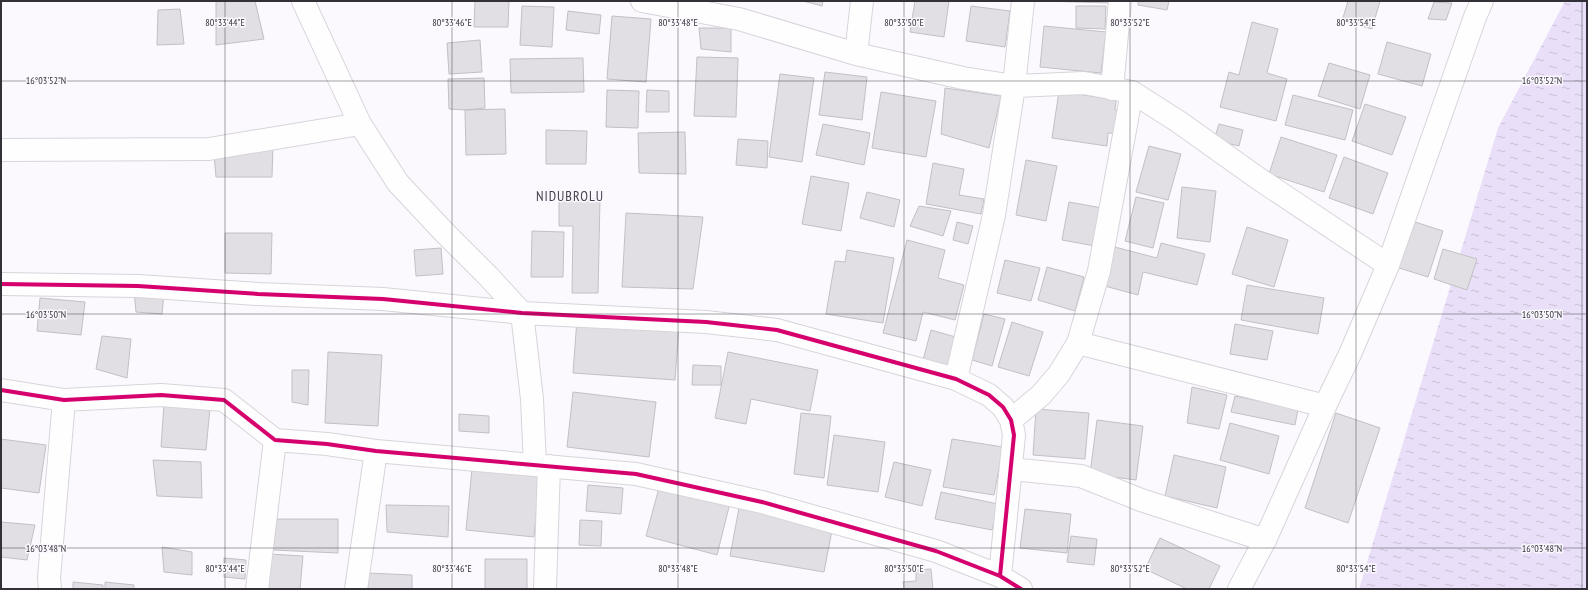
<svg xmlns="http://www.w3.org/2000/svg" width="1588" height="590" viewBox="0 0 1588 590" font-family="'PT Sans Narrow',sans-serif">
  <defs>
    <pattern id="water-ripples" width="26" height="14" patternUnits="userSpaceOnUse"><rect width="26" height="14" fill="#eadff8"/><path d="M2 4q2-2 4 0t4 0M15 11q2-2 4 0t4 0" fill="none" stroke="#c9c0d5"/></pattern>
  </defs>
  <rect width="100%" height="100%" fill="#fbf9fe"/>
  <!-- water -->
  <path fill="url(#water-ripples)" d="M1565,1h22v588h-228l139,-461z"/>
  <!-- building -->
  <path fill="#e1dfe4" stroke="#c2c0c5" d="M216,1h39l9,38 -48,6z
    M475,1h34l-1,26h-34z
    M803,1h20l-1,5z
    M915,1h34l-5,36 -34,-5z
    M1042,1h68v2z
    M1138,1h31l-2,9 -29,-5z
    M1348,1h32l-8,28 -30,-8z
    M1434,2l18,1 -6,17 -18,-1z
    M522,6l32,1 -2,40 -32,-2z
    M971,6l39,5 -5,36 -39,-6z
    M1076,6h30l-1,23 -29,-1z
    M180,9l4,35 -27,1 1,-35z
    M568,11l33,4 -2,19 -33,-4z
    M612,16l39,3 -5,63 -39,-3z
    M1252,22l26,7 -11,44 20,6 -11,42 -56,-14 9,-35 10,3z
    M1044,26l62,6 -5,41 -61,-6z
    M699,28h32v24l-30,-3z
    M480,40l2,32 -33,2 -2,-31z
    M1387,42l44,12 -9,32 -44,-12z
    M697,57l41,1 -2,59 -42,-1z
    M583,58l1,34 -73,1 -1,-34z
    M1329,63l41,12 -10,34 -42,-13z
    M825,72l42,5 -5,43 -43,-5z
    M780,74l34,4 -12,84 -33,-5z
    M484,78l1,30 -20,2 -16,-1 -1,-30z
    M945,88l56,8 -12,52 -48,-14z
    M607,90l32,1 -1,37 -32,-1z
    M647,90l22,1v21h-23z
    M1059,91l57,9 -1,10 9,1 -3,23 -13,-1 -1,13 -55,-8z
    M881,92l55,9 -10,56 -54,-9z
    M1293,95l60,15 -8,30 -60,-15z
    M1365,104l41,13 -14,38 -40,-14z
    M505,109l1,45 -40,1 -1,-45z
    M823,124l47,9 -6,32 -48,-10z
    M1219,124l24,6 -4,16 -25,-6z
    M546,130l41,1 -1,33h-40z
    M685,132l1,42 -47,-1 -1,-40z
    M1281,137l56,18 -13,37 -55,-18z
    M738,139l30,2 -1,27 -31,-3z
    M273,145l-1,32h-56l-2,-24z
    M1149,146l32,8 -13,46 -32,-8z
    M1344,157l44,16 -15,41 -44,-16z
    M1026,160l31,6 -11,55 -30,-6z
    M933,163l31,6 -5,26 25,4 -3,15 -55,-10z
    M811,176l38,7 -8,48 -39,-7z
    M1182,187l34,4 -6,51 -33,-4z
    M867,192l33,8 -6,27 -34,-9z
    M1136,197l28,6 -11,45 -28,-7z
    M559,198l41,1 -2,94h-26l1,-67h-14z
    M1069,202l33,6 -7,38 -33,-6z
    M919,206l32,5 -8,25 -33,-10z
    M626,213l77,4 -10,72 -71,-2z
    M1412,221l31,10 -15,46 -32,-10z
    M957,222l16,4 -5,18 -15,-4z
    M1247,227l41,13 -14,47 -42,-13z
    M532,231l32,1 -1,45h-32z
    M225,233h47l-1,41 -46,-1z
    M907,240l38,10 -7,28 26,7 -9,35 -32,-8 -7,29 -33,-8z
    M1161,243l44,11 -8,31 -54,-13 -5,23 -37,-10 10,-39 46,12z
    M441,248l2,26 -27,2 -2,-26z
    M1443,249l34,10 -10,31 -33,-11z
    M847,250l47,8 -11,65 -57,-9 9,-53 10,1z
    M1005,260l35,8 -9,33 -34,-8z
    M1047,267l37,10 -9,34 -37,-11z
    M1247,285l77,13 -6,36 -77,-14z
    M134,291l30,2 -2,21 -26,-2z
    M40,298l45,4 -4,33 -44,-4z
    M984,314l21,5 -13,47 -20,-6z
    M577,319l102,7 -4,54 -102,-7z
    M1012,322l31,10 -14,44 -31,-9z
    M1235,324l38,7 -6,29 -37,-6z
    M931,330l28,8 -8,33 -29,-7z
    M102,336l29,3 -4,39 -31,-9z
    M328,352l54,3 -4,71 -53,-3z
    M728,352l90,18 -8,41 -59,-12 -5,25 -31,-6z
    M693,365l28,1v19h-29z
    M292,370h17l-1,35 -16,-3z
    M1192,387l35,8 -8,34 -32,-6z
    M573,392l83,10 -7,55 -82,-10z
    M1235,396l63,13 -3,16 -64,-13z
    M164,404l46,4 -4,42 -45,-3z
    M1036,409l53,4 -4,46 -52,-4z
    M801,413l30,3 -7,62 -30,-4z
    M1336,413l44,15 -32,95 -43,-15z
    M459,414l30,2v17l-30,-2z
    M1097,420l46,6 -7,54 -46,-6z
    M1230,423l49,13 -10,38 -49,-14z
    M834,435l51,7 -7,50 -51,-7z
    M1,439l45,6 -7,48 -38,-5z
    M952,439l51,8 -9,48 -51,-8z
    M1174,455l52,12 -9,41 -52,-12z
    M153,460l48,2 1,36 -45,-2z
    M894,462l37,8 -9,36 -37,-9z
    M472,469l68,7 -6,61 -68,-7z
    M660,484l70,19 -13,52 -71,-19z
    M588,485l35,3 -2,26 -35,-3z
    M941,492l57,12 -6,26 -57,-11z
    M386,505l63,1 -1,31 -61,-5z
    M739,508l94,17 -9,47 -94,-16z
    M1025,509l46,5 -4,39 -47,-5z
    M277,519h61v34l-65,-3z
    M580,520l22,1 -1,25 -22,-1z
    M1,522l34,3 -8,35 -26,-3z
    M1071,536l26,3 -3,26 -27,-3z
    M1160,538l60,28 -11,23h-22l-42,-20z
    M162,547l30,5v23l-28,-3z
    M270,554l33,2 -3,33h-33z
    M224,558l22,2 -1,19 -21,-2z
    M485,559h42v30h-42z
    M931,569l2,20h-29l-1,-7 13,-1v-11z
    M368,573l44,2v14h-44z
    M73,582l30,3v4h-30z
    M105,582l29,3v4h-29z"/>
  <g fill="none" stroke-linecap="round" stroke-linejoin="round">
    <!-- minor casing -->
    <g stroke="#d7d4da" stroke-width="24">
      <path id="minor" d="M303,1l57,123 38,59 46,49 45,45 33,36 10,86 3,66
        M642,1l97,18 117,35 107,24 51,8 70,-3 48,9 47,30 80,57 129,86
        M856,54l6,-53
        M1112,89l8,-88
        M1,150l208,-1 151,-25
        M1,284l137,2 120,8 125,5 139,14 184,9 71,8 179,49 33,16 14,12 8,13 3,15 -14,141
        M1078,343l247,63
        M956,379l38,-164 20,-129 9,-85
        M1,390l63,10 97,-5 63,5 51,40 52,4 49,7 260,23 126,28 174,49 64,25 21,13
        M1011,420l30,-25 18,-21 19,-31 21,-72 33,-179
        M1011,469l70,7 60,24 124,40
        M50,589l-1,-11 15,-178
        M257,589l18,-149
        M356,589l20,-138
        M545,589l4,-123"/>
    </g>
    <!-- secondary casing -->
    <g stroke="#d7d4da" stroke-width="24">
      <path id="secondary" d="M1239,589l26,-49 60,-134 25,-52 38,-89 87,-248 7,-16"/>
    </g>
    <!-- minor -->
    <use href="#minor" stroke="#fefeff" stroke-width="22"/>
    <!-- secondary -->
    <use href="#secondary" stroke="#fefeff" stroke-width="22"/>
    <!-- cycleway casing -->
    <g stroke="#fbf8ff" stroke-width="6">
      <path id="cycleway" d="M1,284l137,2 120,8 125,5 139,14 184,9 71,8 179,49 33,16 14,12 8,13 3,15 -14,141
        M1,390l63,10 97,-5 63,5 51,40 52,4 49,7 260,23 126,28 174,49 64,25 21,13"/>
    </g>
    <!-- cycleway -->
    <use href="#cycleway" stroke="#d6006c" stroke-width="4"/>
  </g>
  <!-- ticks -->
  <path fill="none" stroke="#333137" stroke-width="1" stroke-opacity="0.45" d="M225,1v588M452,1v588M678,1v588M904,1v588M1130,1v588M1356,1v588M1582,1v588M1,81h1586M1,314h1586M1,548h1586"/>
  <g text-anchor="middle" stroke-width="3" stroke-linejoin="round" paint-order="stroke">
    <!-- quarter labels -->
    <g font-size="14" letter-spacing="1" fill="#45404d" stroke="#fbf8ff">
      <text x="570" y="201">NIDUBROLU</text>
    </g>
  </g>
  <g font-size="10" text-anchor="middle" fill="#333137" stroke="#fbf8ff" stroke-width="3" stroke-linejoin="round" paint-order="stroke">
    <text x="225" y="26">80°33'44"E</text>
    <text x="452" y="26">80°33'46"E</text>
    <text x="678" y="26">80°33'48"E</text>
    <text x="904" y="26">80°33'50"E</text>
    <text x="1130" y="26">80°33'52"E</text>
    <text x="1356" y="26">80°33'54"E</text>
    <text x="46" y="84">16°03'52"N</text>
    <text x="1542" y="84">16°03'52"N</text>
    <text x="46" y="318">16°03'50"N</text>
    <text x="1542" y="318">16°03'50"N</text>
    <text x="46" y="552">16°03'48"N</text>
    <text x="1542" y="552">16°03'48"N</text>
    <text x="225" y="572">80°33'44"E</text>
    <text x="452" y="572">80°33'46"E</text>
    <text x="678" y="572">80°33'48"E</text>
    <text x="904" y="572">80°33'50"E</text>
    <text x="1130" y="572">80°33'52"E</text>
    <text x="1356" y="572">80°33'54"E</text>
  </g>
  <!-- border -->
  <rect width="1588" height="590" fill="none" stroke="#333137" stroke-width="4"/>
</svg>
